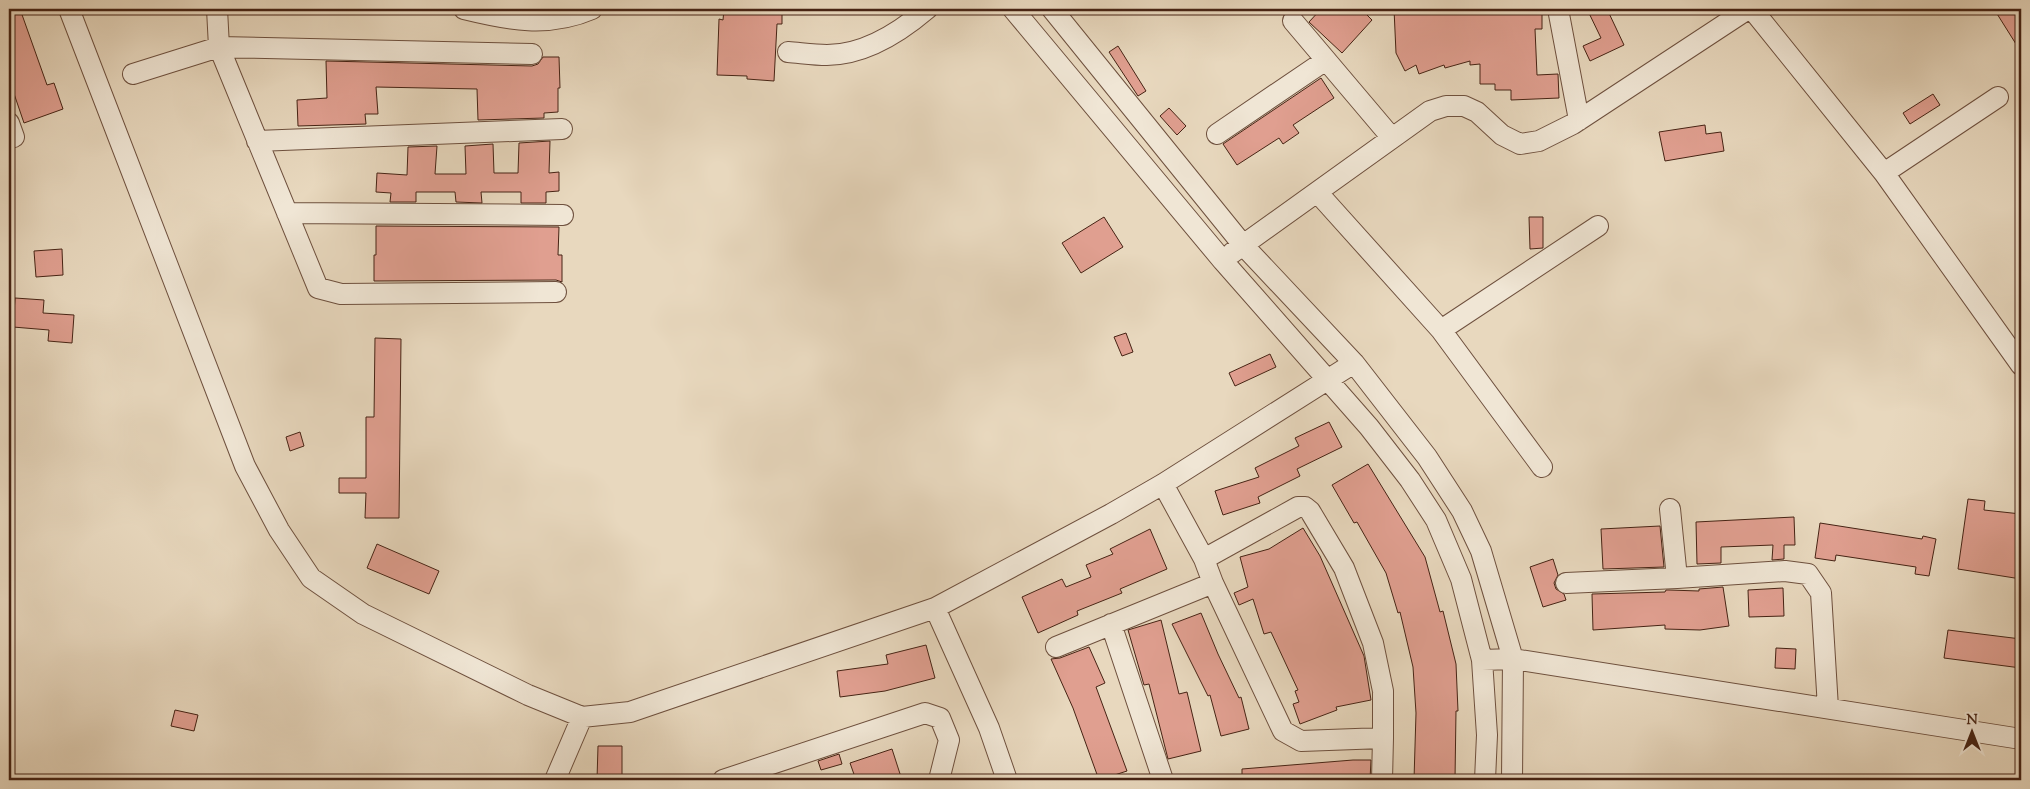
<svg xmlns="http://www.w3.org/2000/svg" width="2030" height="789" viewBox="0 0 2030 789" font-family="'Sorts Mill Goudy',serif">
  <rect width="100%" height="100%" fill="#e8d8be"/>
  <filter id="stains"><feTurbulence type="fractalNoise" baseFrequency=".004" numOctaves="4"/><feColorMatrix values="0 0 0 0 .2 0 0 0 0 .09 0 0 0 0 .02 0 0 0 .5 -.17"/></filter>
  <radialGradient id="worn" r=".72"><stop offset=".6" stop-color="#630" stop-opacity="0"/><stop offset="1" stop-color="#630" stop-opacity=".3"/></radialGradient>
  <!-- building -->
  <path fill="#e09f90" stroke="#462314" d="M20,9l27,76 7,-2 9,26 -39,14 -15,-44v-67z
    M724,9h58v15h-5l-3,57 -27,-2v-3l-30,-1 2,-56 4,1z
    M1321,9h40l11,11 -30,33 -33,-31z
    M1394,9h148v20h-7l2,46 21,-1 1,24 -48,2v-10h-16v-6h-15v-20l-10,1v-4l-25,7 -1,-3 -25,9 -3,-9 -11,6 -9,-18z
    M1587,9h20l17,36 -34,16 -7,-15 18,-8z
    M1994,9h27v43z
    M1118,46l28,45 -8,5 -29,-44z
    M543,57h16l1,31h-2v24l-14,1v5l-66,2 -1,-31 -101,-2 2,27h-13l1,10 -68,2 -1,-26 30,-2 -1,-37 206,5 6,-2z
    M1321,78l13,20 -41,27 6,8 -16,11 -4,-6 -42,27 -14,-21z
    M1933,94l7,11 -30,19 -7,-11z
    M1169,108l17,18 -9,9 -17,-19z
    M1705,125l1,9 15,-2 3,19 -59,10 -6,-29z
    M550,141l-1,32 10,-1v19l-13,1v11h-25v-11h-40l1,11 -26,-1 -1,-10h-39v10h-26l1,-9 -15,-1 1,-19 30,2 1,-28 29,-1 -2,28h31l-1,-28 28,-2 1,29h24l1,-30z
    M1104,217l19,30 -42,26 -19,-30z
    M1529,217h14v31l-13,1z
    M376,226l183,1 -1,28h4v27l-6,-2 -182,1v-26h2z
    M62,249l1,26 -27,2 -2,-26z
    M15,298l29,2 -1,13 31,2 -2,28 -24,-2 1,-11 -36,-3z
    M1126,333l7,19 -11,4 -8,-19z
    M375,338l26,1 -2,179h-34l1,-25h-27v-15h27v-61h8z
    M1270,354l6,13 -41,19 -6,-13z
    M1329,422l13,25 -45,22 3,7 -42,21 2,6 -37,12 -8,-24 44,-14 -4,-9 44,-22 -4,-8z
    M300,432l4,14 -14,5 -4,-14z
    M1368,464l57,93 15,55 3,-1 13,53 2,47h-2l-1,69h-41l2,-67 -3,-46 -13,-55 -2,1 -12,-40 -29,-51 -3,1 -22,-38z
    M1968,499l17,2 -1,9 37,4v65l-63,-10z
    M1794,517l1,28h-11v14l-12,1 1,-15 -52,2v16l-24,1 -1,-42z
    M1820,523l102,16 1,-3 13,3 -7,37 -14,-2 1,-7 -80,-12 -1,6 -20,-3z
    M1660,526l4,41 -61,2 -2,-40z
    M1303,528l17,28 44,100 7,44 -35,7 1,3 -37,14 -7,-20 6,-2 -4,-11 3,-1 -27,-58 -7,2 -11,-35 -14,6 -5,-12 14,-6 -8,-30 29,-8z
    M1150,529l17,40 -47,20 2,4 -45,18 1,4 -40,18 -16,-36 40,-18 4,8 25,-10 -5,-12 27,-11 -3,-5z
    M377,544l62,27 -10,23 -62,-26z
    M1553,559l5,16 -4,8 2,6 8,5 2,6 -23,7 -13,-40z
    M1723,587l6,39 -29,4 -35,-1v-4l-72,5 -1,-36 73,-2 1,-2h3l30,1v-2z
    M1783,588l1,28 -35,1 -1,-27z
    M1201,613l17,41 21,44 2,-1 8,32 -28,7 -11,-41 -2,1 -36,-72z
    M1161,620l18,74 8,-2 14,59 -33,8 -19,-75 -5,1 -16,-55z
    M1948,630l73,9v29l-77,-10z
    M926,645l9,33 -50,13 -45,6 -3,-26 51,-7 -2,-9z
    M1089,647l16,36 -9,4 31,84 -28,9 -26,-72 -22,-49 9,-1z
    M1776,648l20,1 -1,20 -20,-1z
    M175,710l23,5 -4,16 -23,-5z
    M598,746h24v34h-25z
    M892,749l10,31h-46l-6,-17z
    M839,754l3,10 -21,6 -3,-9z
    M1353,760h18l-1,20h-128v-11z"/>
  <g fill="none" stroke-linecap="round" stroke-linejoin="round">
    <!-- minor casing -->
    <g stroke="#6e503e" stroke-width="22">
      <path id="minor" d="M69,9l176,457 34,64 32,48 52,36 165,81 54,22 48,-5 305,-104 176,-94 52,-30 191,-121
        M217,9l2,38 99,241 23,6 215,-2
        M464,9c45,11 84,19 128,0
        M1013,9l210,252 146,166 41,53 26,40 25,59 21,81 5,75 -2,45
        M1052,9l191,236 111,118 73,94 35,54 19,40 32,108 -1,121
        M1558,9l21,111
        M1752,9l132,164 137,192
        M1293,21l99,117
        M788,52c13,1 26,3 39,3 37,0 73,-23 100,-46
        M133,74l86,-27 313,7
        M9,123l5,14
        M1217,134l109,-74
        M257,141l305,-12
        M1884,173l114,-76
        M1317,192l124,138 101,137
        M287,213l276,2
        M1232,253l198,-142 16,-5h18l13,6 25,23 18,9 19,-3 34,-17 175,-115
        M1441,330l157,-104
        M1163,484l41,75 9,24 70,148 18,10 82,-3v-47l-10,-48 -29,-75 -34,-57 -5,-4h-7l-94,52
        M1670,509l7,69 108,-7 23,3 13,19 7,115
        M1566,583l111,-5
        M935,608l54,120 18,52
        M1111,624l52,156
        M1056,647l157,-64
        M1482,660l31,-1 508,80
        M555,780l27,-63
        M723,780l202,-67 15,5 9,22 -10,40
        M1382,780l1,-42"/>
    </g>
    <!-- minor -->
    <use href="#minor" stroke="#f0e6d5" stroke-width="20"/>
  </g>
  <!-- margin -->
  <rect width="2030" height="789" fill="none" stroke="#e8d8be" stroke-width="30"/>
  <rect x="10" y="10" width="2010" height="769" fill="none" stroke="#462314" stroke-width="2.5"/>
  <rect x="15" y="15" width="2000" height="759" fill="none" stroke="#462314"/>
  <!-- north arrow -->
  <g transform="translate(1972 732)" stroke="#f0e6d5" stroke-width="4" paint-order="stroke">
  <path d="M0-4L9 19L0 12L-9 19Z" fill="#462314"/>
  <text y="-8" font-size="14" font-weight="bold" text-anchor="middle" fill="#462314">N</text>
  </g>
  <rect width="100%" height="100%" filter="url(#stains)"/>
  <rect width="100%" height="100%" fill="url(#worn)"/>
</svg>
